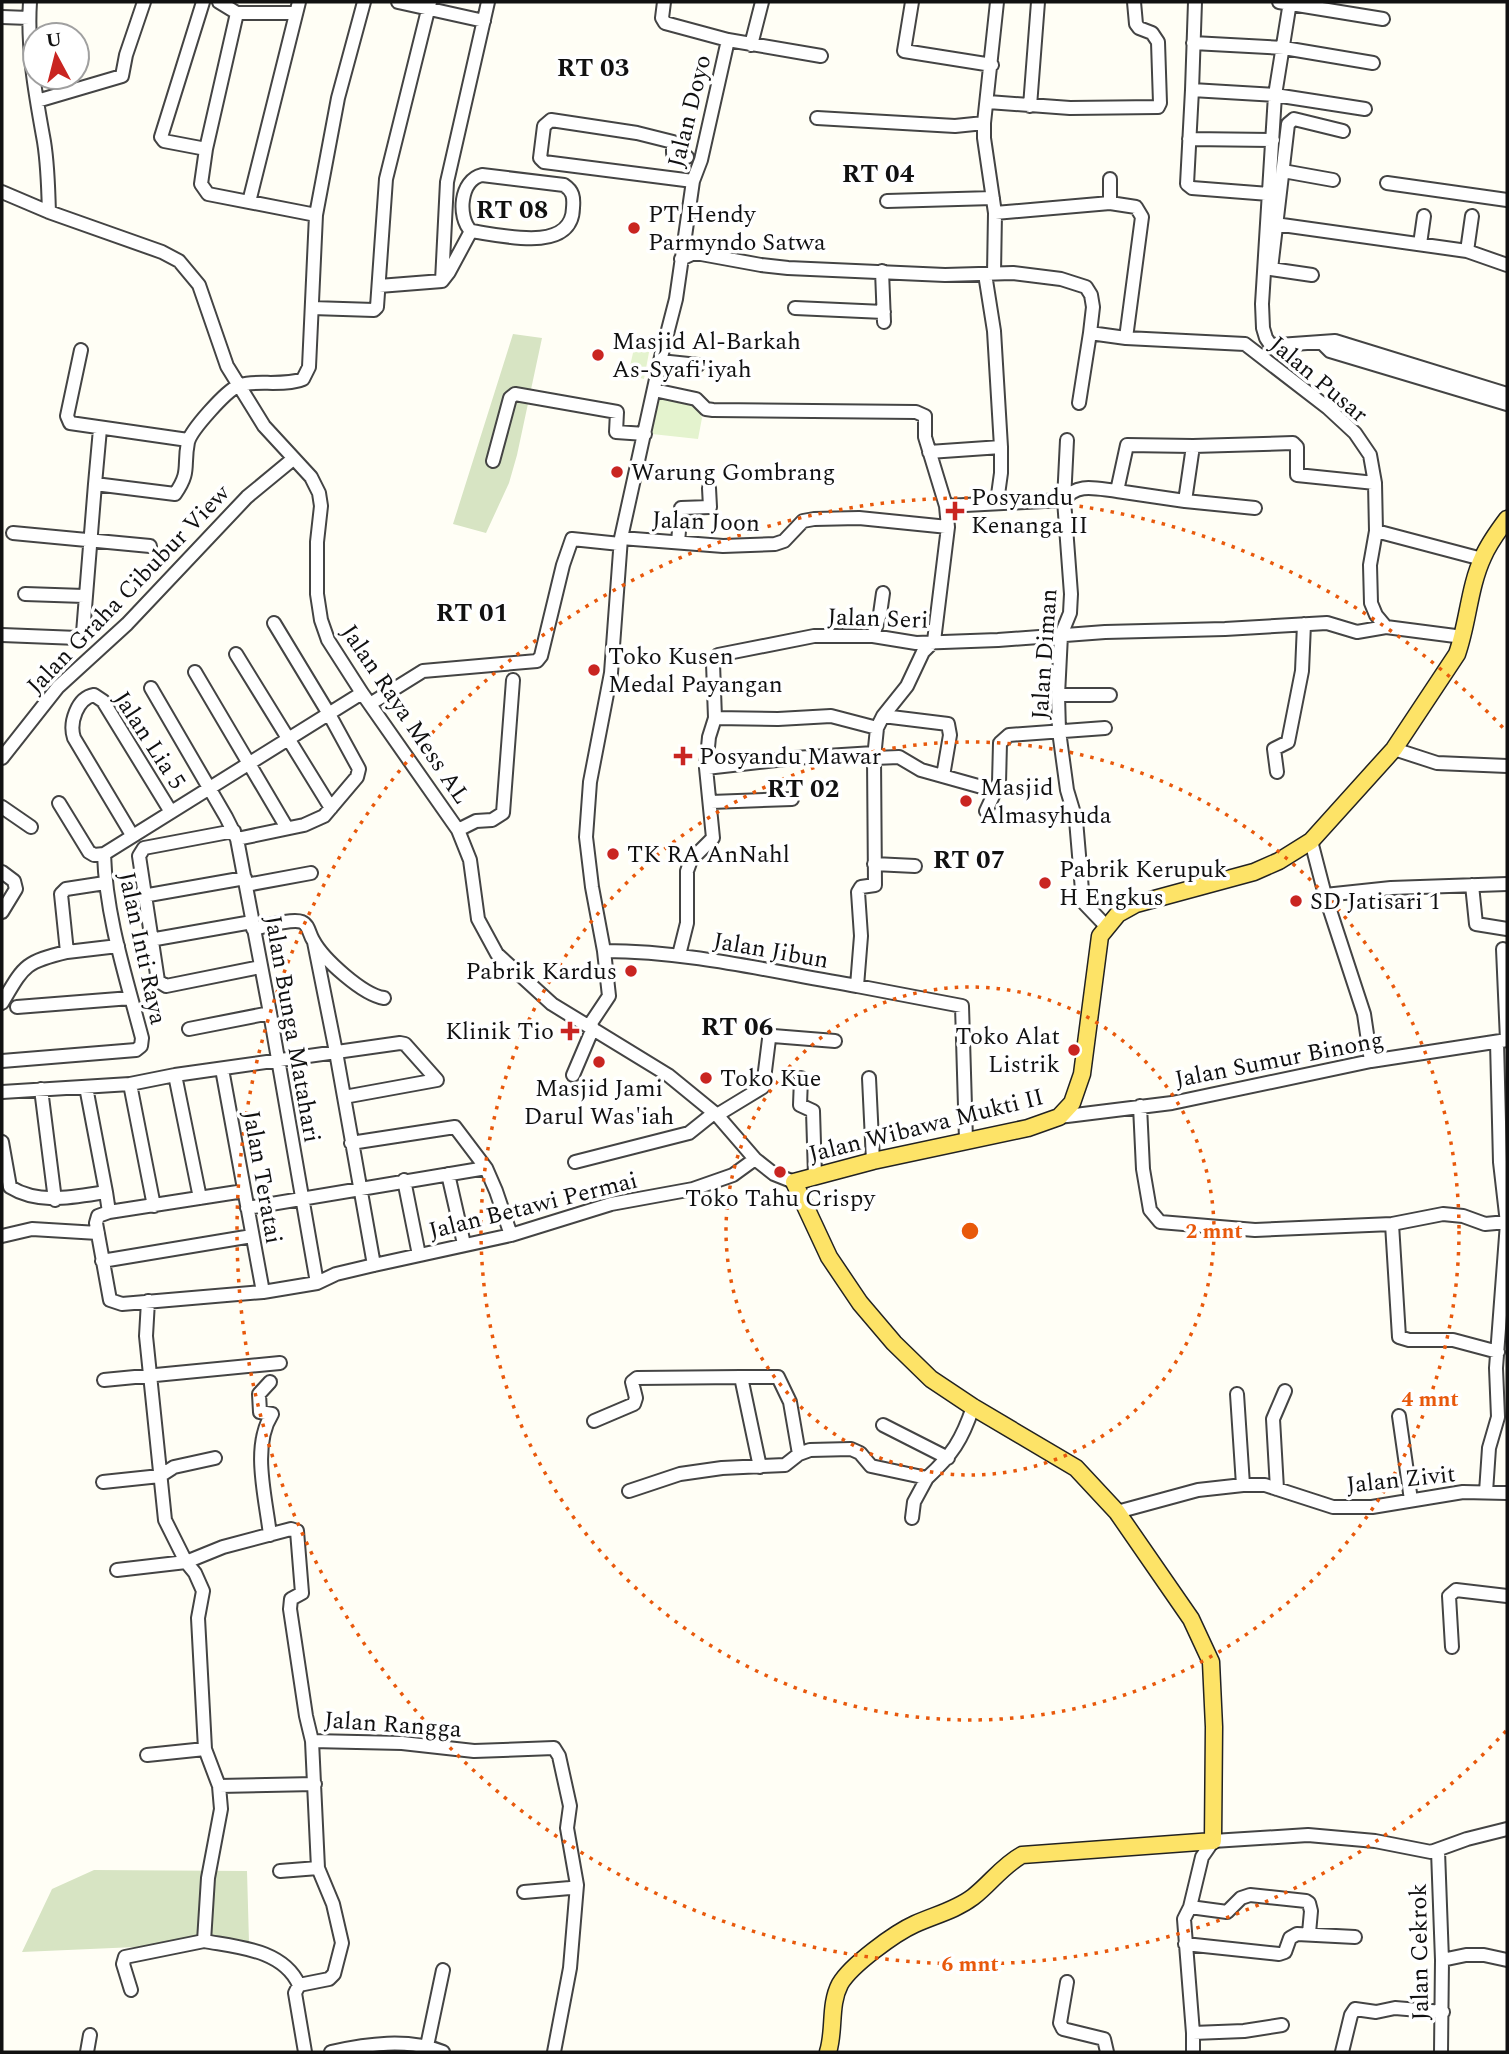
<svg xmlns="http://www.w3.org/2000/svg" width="1509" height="2054" viewBox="0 0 1509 2054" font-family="Spectral,serif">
  <rect width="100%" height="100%" fill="#fffef5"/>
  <!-- cemetery -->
  <path fill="#d7e4c3" d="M513,334l29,4 -25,117 -8,28 -23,50 -33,-9z
    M94,1870l153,1 2,71 -227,10 30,-63z"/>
  <!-- pitch -->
  <path fill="#e4f3ce" d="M635,344l15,3 -6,32 -16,-4z
    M659,397l37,7 6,14 -4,21 -46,-5z"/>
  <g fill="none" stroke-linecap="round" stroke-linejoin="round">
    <!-- minor casing -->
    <g stroke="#444" stroke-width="16">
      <path id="minor" d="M30,2c-3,45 5,90 13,134 5,25 5,51 6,76
        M203,2l-42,135 3,4 42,8
        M219,2l18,11h59
        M398,2l86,19
        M664,2l-2,16 3,5 63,17
        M912,2l-8,49 88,14
        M1279,2l104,17
        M1290,2l-15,93 -13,209 1,24 3,10 4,6 9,1 56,-4 172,53
        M237,13l-31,136 -5,35 7,10 108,21
        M2,17l27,1
        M1193,43l91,5 89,15
        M751,45l11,-43
        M1192,90l3,-88
        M37,101l85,-25 4,-21 18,-53
        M988,102l82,6 88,-1 2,-4 -2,-61 -6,-9 -13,-5 -3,-4 -2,-22
        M1030,106l8,-104
        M817,118l138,8 29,-3
        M1189,139l84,1
        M687,157l-14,-4v-11l-36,-9 -86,-13 -7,6 -4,32 4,4 149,19
        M1283,171l50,9
        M482,175l82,10c9,6 10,12 9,23 -1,46 -73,27 -102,23 -14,-14 -11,-51 11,-56z
        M1110,179v24l26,4 6,10 -16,121
        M1387,183l120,17
        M2,192l47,20 113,40 17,9 20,24 28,81 37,60 47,51 8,16 2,13 -4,36v52l4,26 7,20 34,53 96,137 12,30 8,59 19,35 55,50 116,71 49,40 38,44 19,15 20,8
        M1269,194l-77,-6 -5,-4 5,-94 83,5 90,14
        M887,201l106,-3
        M249,202l50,-200
        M995,213l115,-10
        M1275,224l192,27 40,14
        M1420,244l4,-28
        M1467,251l5,-35
        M681,259l11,-5h9l60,11 27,3 157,7 68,-2 48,6 25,8 5,8 2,12 -3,26 36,5 119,6 83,64 27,25 15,22 5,28 1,48 -6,34 1,38 5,12 10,12 77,10
        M882,271l2,51
        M994,273l1,-60 -11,-75v-15l13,-121
        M985,274l9,57 7,116v26l-4,29
        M1312,275l-41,-6 17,-145 6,-5 49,12
        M442,281l5,-99 41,-180
        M379,286l63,-5 7,-9 22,-41
        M312,308l62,2 3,-3 9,-128 44,-177
        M795,308l89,4
        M1322,343l8,8 177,53
        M81,350l-14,66 3,7 118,17
        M660,361l38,4
        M654,390l42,9 10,10 7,1 203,2 9,4v21l21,69
        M1079,403l11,-70
        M1067,440l-3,60 7,94 -1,19 -9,22 -3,60 1,36 8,59 9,30 7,82 23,24
        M929,452l72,-5
        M493,461l17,-63 5,-4 102,18 -1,20 29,2
        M95,484l5,-55
        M1117,491l68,10 70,7
        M1185,501l8,-55
        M1376,531l106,28
        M13,533l137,13
        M621,538l102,8 52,-2 9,-3 19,-20 11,-2 45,-1 89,9
        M678,542l3,-34 29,-1 -1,-19
        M25,594l59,2
        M2,635l76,3 5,-5 12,-149 80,10c16,-23 8,-27 13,-52 3,-12 38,-51 50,-56 15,-7 45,1 65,-7l6,-12 7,-152 22,-117 26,-96
        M873,636l7,-22 3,-21
        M236,654l95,154
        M195,672l92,156
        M151,688l75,129 11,22 33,174 47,270
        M1058,695h52
        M370,704l53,-33 114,-10 4,-5 22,-91 9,-26 48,5
        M883,716l65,8 2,11 -7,41
        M715,718l63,1 53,-3 46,12
        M1394,749l43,14 70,3
        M2,758l56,-71 69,-63 120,-127 46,-38
        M874,758l25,-1 22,13 75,21
        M706,768l88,-10 80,-5
        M1277,772l-3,-23 14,-7 14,-71 2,-47
        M711,802l81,-3
        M59,803l30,49 5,3 10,-1
        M2,807l29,20
        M986,811l13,-28 1,-40 9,-8 96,-7
        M458,830l18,-9 16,-1 11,-7 10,-133
        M234,831l-90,17 -5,8 19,125 8,5 94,-19
        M132,835l-58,-97c-5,-15 3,-40 20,-43l9,6 68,111
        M237,839l67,-14 20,-9 33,-39 2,-8 -30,-55 -55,-91
        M1311,841l14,54 39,119 7,47
        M874,864l41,2
        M2,872l12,9 2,8 -14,23
        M105,883l-39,6 -5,5 6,58 51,-6
        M246,885l65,-12
        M1472,885l4,39 31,5
        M1325,895l66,-7 116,-4
        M143,896l102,-18
        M253,929c11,-2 39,-11 49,-7 7,3 7,12 11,18 10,19 50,55 71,58
        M150,940l102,-18
        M314,942l22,110 38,213
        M1503,949l4,91
        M604,951c85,0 169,21 253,35
        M679,955l8,-32v-52l4,-11 22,-22 -7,-70 3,-31 6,-19 -2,-55 5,-8 96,-19h59l43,7 82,-3 107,-8 120,-3 102,-6 30,9 29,-5
        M2,1003c22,-37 22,-41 65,-51
        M17,1007l114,-9
        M589,1026l20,-30 -5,-45 -12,-64 -6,-50 4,-55 21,-109 10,-135 39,-177 16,-62 17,-118 8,-21 27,-120 93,16
        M189,1029l81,-16
        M2,1061l134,-11 5,-4 1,-8c-16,-61 -36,-121 -38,-184l258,-161
        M222,1069l41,223
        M175,1075l25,123
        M573,1075l20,-47
        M801,1078l-1,27 13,6 2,65
        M869,1078l4,83
        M86,1087l20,105
        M41,1089l14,111
        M2,1092l128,-8
        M1140,1106l3,63 7,41 10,12 95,8 137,-6 51,-10 20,2 22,8 22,-2
        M717,1115l46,-28 6,-48 4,-3 62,5
        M1059,1117l113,-14 199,-42 136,-21
        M966,1140l-4,-134 -105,-20 4,-50 -3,-44 3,-5 14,-2 -1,-127 3,-30 6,-12 24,-30 16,-34 11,-11 14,-114 -2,-21 118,-6c13,-18 33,-11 53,-9l10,-46 66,1 100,-3 4,4v28l78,8
        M2,1142l8,45c29,18 64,10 96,5l3,20
        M575,1162l114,-29 25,-20
        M486,1168l10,23 15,44
        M448,1174l16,70
        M404,1180l15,75
        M244,1191l-135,21 -11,4 -2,7 14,77 12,4 141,-12 54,-9 19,-9 38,-9 137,-30 100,-31 82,-15 40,-14 22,-16
        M154,1206l-24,-122 45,-9 225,-32 5,1 32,36 -93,17
        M247,1208l239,-40 -31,-41 -104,16
        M1392,1224l7,113 10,3h44l45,12
        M2,1236l30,-7 66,4
        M102,1261l150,-25
        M148,1301l-2,35 19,184 21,42 37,-15 68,-18 6,2 5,62 -11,6 -1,10 16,107 6,25 90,2 72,8 80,-3 5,8 11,50 -3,22 10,57 -7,83 -16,84
        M104,1380l176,-17
        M270,1382l-11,12 1,18 12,2c-21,33 -6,84 -2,121
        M1237,1394l6,91
        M1399,1416l12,84
        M594,1421l40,-17 2,-6 -4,-16 5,-4 104,-1
        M883,1425l65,33
        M760,1467l-19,-90h37l12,25 9,52
        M103,1482l57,-6 14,-9 41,-9
        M1277,1489l-4,-70 12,-28
        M629,1491l51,-17 42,-6 63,-3 14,-11 11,-4 41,-1 9,4 11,13 56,12c25,-23 35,-38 46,-71
        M1486,1492l3,-44 9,-31 -2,-49 11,-145 -7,-61 -3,-120
        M1117,1512l81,-22 45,-5h22l68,22h39l91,-15 44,1
        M912,1518l2,-16 13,-24
        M117,1570l69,-8 9,11 8,18 -5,27 7,131 14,37 2,23 -13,69 -4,63c32,6 79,8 95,44
        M1452,1647l-3,-51 7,-6 51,6
        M147,1755l58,-6
        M219,1786l96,-2
        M1438,1851l4,109 -1,92
        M280,1871l38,-3
        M524,1892l46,-4 7,-3
        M1190,1907l37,5 14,-14 9,-3 56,6 3,2 2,8 -2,22
        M1185,1944l94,10 6,-2 5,-14 7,-4 58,3
        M1442,1960l24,-5h18l23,5
        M1067,1982l-7,41 3,6 41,10 3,13
        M131,1990l-8,-26 2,-7 79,-16
        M1193,2033l51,-2 38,-6
        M427,2046l16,-76
        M87,2052l3,-17
        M305,2052l-10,-59 4,-8 30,-6 5,-5 8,-31 -9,-39 -15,-36 -6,-127
        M331,2052c36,-8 77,-14 112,0
        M1193,2052v-19l-9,-114 6,-12 12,-50 11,-16 95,-6 67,6 56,11 36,-13 40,-10
        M1342,2052l9,-37 4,-6 21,3 19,-4 48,4"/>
    </g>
    <!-- major casing -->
    <g stroke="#222" stroke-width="19">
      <path id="major" d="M828,2052c7,-22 1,-47 12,-68 11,-19 55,-51 75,-60 20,-9 41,-14 58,-27 18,-14 29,-31 49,-42l191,-14 1,-114 -3,-65 -20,-43 -74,-107 -41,-44 -103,-61 -42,-28 -37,-36 -34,-40 -31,-46 -35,-75 79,-21 155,-33 31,-11 13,-14 10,-29 18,-138 18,-22 18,-10 118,-32 25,-11 32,-20 83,-92 63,-95c11,-31 12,-67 26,-97 6,-14 15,-26 24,-38"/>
    </g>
    <!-- minor -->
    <use href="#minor" stroke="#fff" stroke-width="12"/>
    <!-- major -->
    <use href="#major" stroke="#fde367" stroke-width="16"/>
  </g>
  <!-- distance rings -->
  <g fill="none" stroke="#e8590c" stroke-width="3.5" stroke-dasharray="3.5 7">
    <circle cx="970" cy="1231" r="244"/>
    <circle cx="970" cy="1231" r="489"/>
    <path d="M1506 1731A733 733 0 1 1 1506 731"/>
  </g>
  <!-- markers -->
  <g fill="#c92521" stroke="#fff" stroke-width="2.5">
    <circle cx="634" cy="228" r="7"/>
    <circle cx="598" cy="355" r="7"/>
    <circle cx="617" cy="472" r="7"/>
    <path d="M951.5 500.5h7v7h7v7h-7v7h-7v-7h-7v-7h7z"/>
    <circle cx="594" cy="670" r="7"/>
    <path d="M679.5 745.5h7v7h7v7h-7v7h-7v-7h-7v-7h7z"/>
    <circle cx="966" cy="801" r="7"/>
    <circle cx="613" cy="854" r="7"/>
    <circle cx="1045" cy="883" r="7"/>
    <circle cx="1296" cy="901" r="7"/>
    <circle cx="631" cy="971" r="7"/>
    <path d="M566.5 1020.5h7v7h7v7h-7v7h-7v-7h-7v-7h7z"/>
    <circle cx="1074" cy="1050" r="7"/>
    <circle cx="599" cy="1062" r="7"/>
    <circle cx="706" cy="1078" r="7"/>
    <circle cx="780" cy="1172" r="7"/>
  </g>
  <g text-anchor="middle" stroke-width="7" stroke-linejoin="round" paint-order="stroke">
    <!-- street labels -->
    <g font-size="24" fill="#111" stroke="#fff">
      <text transform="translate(689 111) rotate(-76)" y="8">Jalan Doyo</text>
      <text transform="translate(1319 379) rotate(40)" y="8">Jalan Pusar</text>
      <text transform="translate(706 521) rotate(2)" y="8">Jalan Joon</text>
      <text transform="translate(128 589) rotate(-46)" y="8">Jalan Graha Cibubur View</text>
      <text transform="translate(878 618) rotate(2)" y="8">Jalan Seri</text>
      <text transform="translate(1044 654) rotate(-86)" y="8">Jalan Diman</text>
      <text transform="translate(406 714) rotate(56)" y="8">Jalan Raya Mess AL</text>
      <text transform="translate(150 740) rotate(57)" y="8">Jalan Lia 5</text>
      <text transform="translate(143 948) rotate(78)" y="8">Jalan Inti Raya</text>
      <text transform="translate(771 950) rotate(10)" y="8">Jalan Jibun</text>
      <text transform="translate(293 1029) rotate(80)" y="8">Jalan Bunga Matahari</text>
      <text transform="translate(1279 1059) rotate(-11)" y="8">Jalan Sumur Binong</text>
      <text transform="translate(926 1125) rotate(-14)" y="8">Jalan Wibawa Mukti II</text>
      <text transform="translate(263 1177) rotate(80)" y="8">Jalan Teratai</text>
      <text transform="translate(533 1205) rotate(-14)" y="8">Jalan Betawi Permai</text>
      <text transform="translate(1401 1479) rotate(-6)" y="8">Jalan Zivit</text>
      <text transform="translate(393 1724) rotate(4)" y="8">Jalan Rangga</text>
      <text transform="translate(1419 1952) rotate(-91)" y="8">Jalan Cekrok</text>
    </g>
    <!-- poi labels -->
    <g font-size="24" fill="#111" stroke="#fff" text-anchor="start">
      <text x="648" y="222">PT Hendy<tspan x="648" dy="28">Parmyndo Satwa</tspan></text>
      <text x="612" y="349">Masjid Al-Barkah<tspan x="612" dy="28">As-Syafi'iyah</tspan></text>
      <text x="631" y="480">Warung Gombrang</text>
      <text x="971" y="505">Posyandu<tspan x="971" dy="28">Kenanga II</tspan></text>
      <text x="608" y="664">Toko Kusen<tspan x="608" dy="28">Medal Payangan</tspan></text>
      <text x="699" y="764">Posyandu Mawar</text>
      <text x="980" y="795">Masjid<tspan x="980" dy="28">Almasyhuda</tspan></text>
      <text x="627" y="862">TK RA AnNahl</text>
      <text x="1059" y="877">Pabrik Kerupuk<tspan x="1059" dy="28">H Engkus</tspan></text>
      <text x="1310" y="909">SD Jatisari 1</text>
      <text x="617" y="979" text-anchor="end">Pabrik Kardus</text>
      <text x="554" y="1039" text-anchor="end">Klinik Tio</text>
      <text x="1060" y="1044" text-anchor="end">Toko Alat<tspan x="1060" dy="28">Listrik</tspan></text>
      <text x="720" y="1086">Toko Kue</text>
      <text x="599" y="1096" text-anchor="middle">Masjid Jami<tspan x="599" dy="28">Darul Was'iah</tspan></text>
      <text x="780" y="1206" text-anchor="middle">Toko Tahu Crispy</text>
    </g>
    <!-- neighbourhood labels -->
    <g font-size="26" font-weight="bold" fill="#111" stroke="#fff">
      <text x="593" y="76">RT 03</text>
      <text x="878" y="182">RT 04</text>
      <text x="512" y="218">RT 08</text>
      <text x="472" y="621">RT 01</text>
      <text x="803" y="797">RT 02</text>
      <text x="969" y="868">RT 07</text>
      <text x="737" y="1035">RT 06</text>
    </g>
  </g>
  <circle cx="970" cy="1231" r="10" fill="#e8590c" stroke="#fff" stroke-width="3.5"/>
  <g font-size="21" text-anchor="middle" font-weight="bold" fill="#e8590c" stroke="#fff" stroke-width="7" stroke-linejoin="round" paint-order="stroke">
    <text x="1214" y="1238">2 mnt</text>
    <text x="1430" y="1406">4 mnt</text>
    <text x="970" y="1971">6 mnt</text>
  </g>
  <!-- border -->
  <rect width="1509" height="2054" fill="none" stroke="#111111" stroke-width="7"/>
  <!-- north arrow -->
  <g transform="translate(56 56) rotate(353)"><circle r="33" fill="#ffffff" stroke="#a0a0a0" stroke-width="2"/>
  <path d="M0-5L12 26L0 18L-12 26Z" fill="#c92521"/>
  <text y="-10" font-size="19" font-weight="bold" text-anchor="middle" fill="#111111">U</text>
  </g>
</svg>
